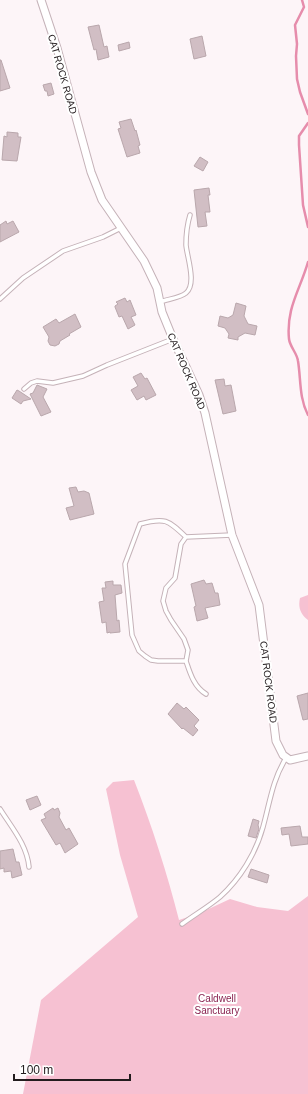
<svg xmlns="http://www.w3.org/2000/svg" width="308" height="1094" viewBox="0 0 308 1094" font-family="Helvetica,sans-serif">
  <rect width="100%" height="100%" fill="#fdf5f8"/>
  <!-- green -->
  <path fill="#f6c1d2" d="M308,595v25c-8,-6 -10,-13 -8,-22z
    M134,780c18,46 33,93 45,140l21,-7 30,-14 27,8 31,4 20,-15v198h-285l18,-94 97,-83 -18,-62 -14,-66 7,-7z"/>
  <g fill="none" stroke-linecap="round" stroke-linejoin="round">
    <!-- stream -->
    <path stroke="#e68dac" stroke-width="2.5" d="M302,0l2,7 -9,18 2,19 -1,12 1,23 3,13 8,22
      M308,123l-9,13v9l4,60 5,22
      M308,262c-8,28 -22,46 -19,77 1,8 8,14 9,22 3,18 1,37 10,54"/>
  </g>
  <!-- building -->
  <path fill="#d1bec4" stroke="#b9a7ac" d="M99,25l5,22 3,-1 2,11 -11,3 -2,-11 -2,1 -6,-23z
    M202,36l4,20 -12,3 -4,-20z
    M129,42l1,6 -11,3 -1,-6z
    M0,60h1l9,28 -10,3z
    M51,83l3,11 -6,2 -1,-5h-2l-2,-6z
    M131,119l4,12 1,-1 4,15 -2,1 2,7 -13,4 -9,-28 3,-1 -2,-6z
    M7,132l11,1v4h3l-4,24 -15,-1 2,-24 3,1z
    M200,157l8,5 -5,9 -9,-5z
    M209,188l1,7h-2l2,17h-5l2,14 -9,1 -4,-37z
    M6,221l1,3 6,-3 6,11 -19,10v-17z
    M125,298l2,4 3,-2 6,15 -5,2 4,8 -7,4 -6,-13 -3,1 -4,-10v-1l3,-2 -2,-2z
    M236,303l10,3 -2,10 4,8 9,2 -2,9 -10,-2 -7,4v3l-10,-2 1,-4 -4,-6 -7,-2 2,-10 8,2 5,-3z
    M75,314l6,13 -12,7 1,1 -10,6 -1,3 -4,2 -5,-1 -2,-4 1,-4 -6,-10 13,-8 3,4z
    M141,373l4,6 2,-1 9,17 -10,5 -2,-4 -7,4 -6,-10 7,-4 -5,-9z
    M224,379l1,7 6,-1 5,26 -13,3 -8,-34z
    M37,385l10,4 -4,8 8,15 -10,4 -11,-22 3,-1z
    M17,390l2,1 12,8 -8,2 -2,3 -9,-6z
    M76,487l2,5 6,-1 5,2 5,21 -24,6 -4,-12 8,-2 -5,-18z
    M204,580l2,4 6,-1 3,10h3l2,12 -15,3 3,10 -11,3 -3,-14 2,-1 -5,-22z
    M113,581v4h8l1,8 -7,2 2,26 2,-1 1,12 -10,1v-1l-3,1 -1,-11 -4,1 -3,-21 5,-1 -2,-13h4l-1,-6z
    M308,693v26l-5,1 -6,-24z
    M177,703l7,6 2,-2 13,13 -5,6 4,4 -5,6 -10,-8 -1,1 -14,-15z
    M37,796l4,9 -11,5 -4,-10z
    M53,808l1,2 4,-2 2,5 -1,4 7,13 3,-2 9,16 -13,9 -5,-10 -4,2 -15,-25 5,-2 -2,-4z
    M253,819l6,2 -1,4 1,4 -3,9 -8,-2z
    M300,826l2,11h6v7l-17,2 -2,-12 -7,1 -1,-7z
    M13,849l3,13h3l3,13 -10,3 -1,-7 -7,1v-4l-4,1v-18z
    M251,869l18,6 -2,8 -19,-6z"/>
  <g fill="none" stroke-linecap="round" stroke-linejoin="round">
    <!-- service casing -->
    <g stroke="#c5b2b8" stroke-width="5.5">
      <path id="service" d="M0,299l23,-21 40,-27 40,-14 18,-9
        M160,302c8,-3 20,-4 26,-9 11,-9 1,-36 0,-48 0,-10 1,-20 4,-30
        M24,389l7,-6 6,-2 16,2 30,-7 24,-11 66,-26
        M186,661l2,-11 -4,-11 -13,-19 -5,-9 -3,-10 3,-13 9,-10 6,-34 5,-7
        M206,694c-12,-7 -16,-21 -20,-33h-28l-7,-1 -6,-4 -6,-5 -7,-16 -7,-71 15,-40c25,-7 28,-4 46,13l46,-2
        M0,809c12,19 27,36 29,58
        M182,924c12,-9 26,-17 38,-27 20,-18 36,-44 43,-70 7,-25 9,-46 23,-69"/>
    </g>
    <!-- minor casing -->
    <g stroke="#c5b2b8" stroke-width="9">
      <path id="minor" d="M41,0l16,48 34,124 11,28 42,61 13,27 5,24 11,27 26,56 6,18 27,122 27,70 17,136 7,14 7,5 18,-4"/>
    </g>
    <!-- service -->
    <use href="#service" stroke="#fff" stroke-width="3.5"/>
    <!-- minor -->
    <use href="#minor" stroke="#fff" stroke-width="7"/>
  </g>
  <g text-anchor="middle" stroke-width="4" stroke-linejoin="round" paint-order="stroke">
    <!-- street labels -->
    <g font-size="10" fill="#231c1e" stroke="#fff">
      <text transform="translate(63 74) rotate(74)" y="4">CAT ROCK ROAD</text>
      <text transform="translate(187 371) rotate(67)" y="4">CAT ROCK ROAD</text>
      <text transform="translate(269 682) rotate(83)" y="4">CAT ROCK ROAD</text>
    </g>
    <!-- park labels -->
    <g font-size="10" fill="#892350" stroke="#fff">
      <text x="217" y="1002">Caldwell<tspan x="217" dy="12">Sanctuary</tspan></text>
    </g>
  </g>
  <!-- scale -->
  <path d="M14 1074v6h116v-6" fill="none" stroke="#231c1e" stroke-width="2"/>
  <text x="20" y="1074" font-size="12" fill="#231c1e" stroke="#ffffff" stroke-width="3" paint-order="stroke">100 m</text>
</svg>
